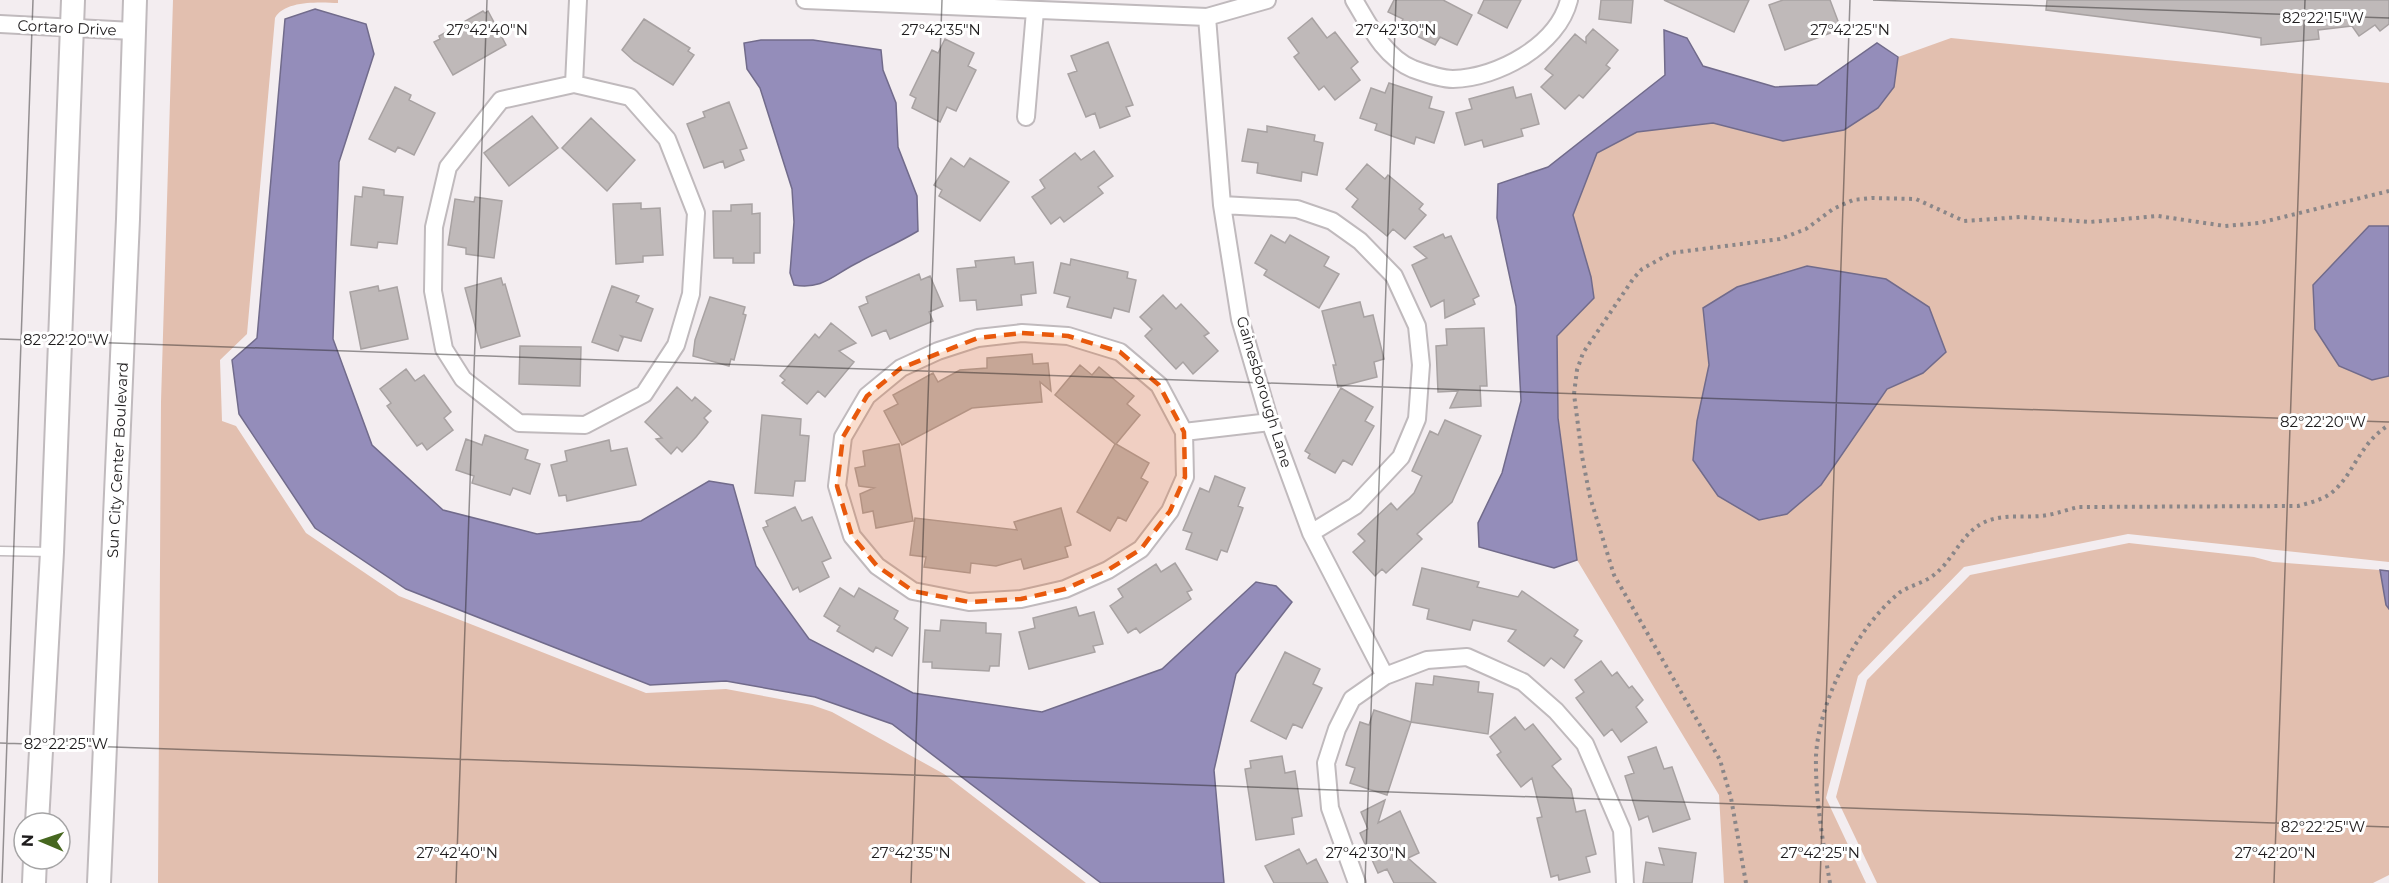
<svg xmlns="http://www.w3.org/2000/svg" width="2389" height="883" viewBox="0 0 2389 883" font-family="Montserrat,sans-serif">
  <rect width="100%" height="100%" fill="#f3edf0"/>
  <!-- green -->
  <path fill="#e2bfaf" d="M173,0h165v3c-17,-1 -54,-3 -63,15l-28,316 -27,26 2,61 14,5 70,107 93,63 247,97 80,-4 86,16 20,7 112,62 142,109h-928l3,-481z
    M1951,38l438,45v479l-261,-28 -164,33 -106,109 -32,122 40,85h-142l-5,-88 -142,-235 -19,-142 -1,-82 37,-38 -3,-21 -18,-62 24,-62 40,-21 76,-9 70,18 111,-54 4,-30z
    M2129,543l125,14 19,5 107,8 9,39v266l-16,8h-496l-41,-86 31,-117 103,-105z"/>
  <!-- water -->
  <path fill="#948dba" stroke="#716b8b" stroke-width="1.5" d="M315,9l51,15 8,30 -35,108 -6,177 39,106 71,65 94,24 104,-13 68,-40 24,4 23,81 53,73 104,54 129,19 120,-43 94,-87 20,4 16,16 -56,72 -22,96 10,113h-123l-209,-159 -77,-27 -89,-16 -76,4 -244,-96 -91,-61 -76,-114 -7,-54 25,-22 28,-319z
    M1664,30l23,8 16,28 72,21 42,-2 60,-42 21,14 -4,30 -16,21 -34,22 -61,11 -70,-18 -76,9 -40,21 -24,62 18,62 3,21 -37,38 1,82 19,142 -23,8 -75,-21 -1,-24 24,-50 19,-72 -5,-95 -19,-88 1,-34 50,-17 117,-92z
    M761,40h52l68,10 2,20 13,33 2,44 19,49 1,35c-20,12 -39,20 -59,31 -25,12 -35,28 -65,23l-4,-12 4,-51 -2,-33 -32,-101 -13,-19 -3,-26z
    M2369,226h20v150l-17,4 -33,-14 -24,-37 -2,-44z
    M1807,266l79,13 43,28 17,45 -23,21 -36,16 -66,96 -34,29 -28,6 -41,-24 -25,-36 4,-39 12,-56 -6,-57 34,-21z
    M2380,570l9,1v38l-3,-4z"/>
  <!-- building -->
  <path fill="#bfb9b9" stroke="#a8a2a2" stroke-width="1.5" d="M1394,0h49l29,15 -15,30 -17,-8 -5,8 -36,-18 4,-8 -15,-7z
    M1484,0h37l-14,28 -29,-15z
    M1601,0h32l-2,23 -32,-4z
    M1664,0h85l-15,32z
    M1783,0h47l11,29 -56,21 -16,-45z
    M2047,0h342v24l-9,7 -5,-6 -16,11 -7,-10 -34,4 1,9 -58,6v-7l-40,-6 -175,-22z
    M483,11l2,2 3,-2 18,34 -53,30 -19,-33 6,-3 -1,-3z
    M1312,18l15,20 8,-6 23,30 -7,6 9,12 -25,20 -11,-14 -5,4 -25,-33 5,-4 -11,-15z
    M644,19l46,29 -2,3 6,4 -21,30 -39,-24 -12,-11z
    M1593,29l25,21 -12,15 4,3 -27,30 -4,-3 -14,14 -24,-22 12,-12 -8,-6 30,-35 11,9v-6z
    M945,39l29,14 -6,13 8,4 -20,41 -9,-4 -7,15 -28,-14 4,-10 -6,-3 22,-45 6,3z
    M1108,42l25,63 -7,2 4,9 -30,12 -5,-15 -9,4 -18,-43 9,-3 -6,-15z
    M1389,83l43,14 -3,11 15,4 -10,31 -18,-6 -2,7 -39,-14 2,-6 -17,-6 11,-30 14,5z
    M395,87l16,8 -2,5 26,13 -21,42 -16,-8 -3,5 -26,-13z
    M1513,87l3,11 15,-4 8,30 -18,5 2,7 -39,11 -2,-7 -17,5 -9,-32 16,-4 -3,-10z
    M729,102l18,46 -7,2 4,10 -19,8 -2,-7 -19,7 -17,-44 18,-7 -2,-5z
    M532,116l26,32 -49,38 -25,-33z
    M591,118l44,42 -28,31 -45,-43z
    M1267,126l48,9 -1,6 9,2 -6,32 -15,-3 -1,9 -44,-8 1,-10 -16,-2 6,-32 19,3z
    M1094,151l19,25 -15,11 5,6 -39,29 -4,-5 -9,7 -19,-27 13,-9 -5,-8 35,-27 6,7z
    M951,158l13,9 6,-9 39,24 -29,39 -41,-25 3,-6 -8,-5z
    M1367,164l18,15 3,-4 35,29 -4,5 7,6 -21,24 -12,-10 -6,7 -35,-29 6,-8 -12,-10z
    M363,187l21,3v5l19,2 -6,47 -19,-2 -1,6 -26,-3 4,-49 7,1z
    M475,197l27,4 -8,57 -28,-4v-6l-18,-3 7,-46 19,3z
    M641,203v6l19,-1 3,47 -20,1v6l-27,2 -3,-60z
    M752,204v10l8,-1v40h-6v10h-21v-5h-19l-1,-47h18v-6z
    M1443,234l2,4 6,-2 28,60 -6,3 2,5 -30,14 -1,-18 -13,7 -19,-42 15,-7 -13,-11z
    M1271,235l14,8 5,-8 39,22 -5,9 15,8 -20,34 -55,-33 3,-5 -12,-7z
    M1014,257l1,7 18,-2 3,31 -15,2 1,10 -45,5 -1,-10 -16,1 -3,-32 19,-2 -1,-6z
    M1071,259l57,13 -1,6 9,2 -7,32 -15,-4 -3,10 -44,-11 3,-10 -16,-4 7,-30 9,2z
    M919,274l2,6 9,-4 13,30 -14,6 4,9 -43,18 -4,-9 -14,6 -13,-29 9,-4 -2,-6z
    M501,278l2,7 2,-1 15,52 -39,12 -16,-60z
    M378,286l1,5 18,-4 11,52 -47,10 -11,-57z
    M612,286l27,10 -3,6 17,7 -12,32 -20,-5 2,2 -5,13 -26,-9z
    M1163,295l13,14 5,-5 28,29 -5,3 14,15 -25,23 -10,-12 -7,7 -31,-33 7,-7 -12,-12z
    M710,297l35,10 -2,7 3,1 -12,45 -3,-1 -2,7 -36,-10 2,-16z
    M1360,302l4,15 9,-2 11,44 -10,3 3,15 -39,10 -5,-22h3l-14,-54z
    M831,323l25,20 -17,8 15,11 -29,35 -7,-6 -11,13 -25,-21 3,-3 -5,-4 35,-42 4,4z
    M1484,328l3,58h-7l1,20 -31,2 8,-17 -20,1 -2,-46 11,-1 -1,-16z
    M520,346l61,1 -1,39 -61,-2z
    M1032,354l1,10 15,-1 3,28 -11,-9 2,20 -70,6 -70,37 -18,-34 14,-7 -5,-9 40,-22 5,9 22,-12 27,-2v-10z
    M1080,365l12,10 7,-8 35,29 -7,8 13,11 -24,29 33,19 -8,15 7,4 -22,39 -8,-4 -8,14 -33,-19 38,-68 -60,-49z
    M406,369l9,12 9,-6 27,37 -7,6 9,12 -26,20 -5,-7 -5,3 -30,-40 4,-3 -11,-14z
    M677,387l15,14 3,-4 16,14 -7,7 4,4 -12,15 -14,15 -5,-5 -6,7 -15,-15 6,-1 -17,-16z
    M1341,388l32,19 -8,14 9,5 -22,39 -9,-5 -8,13 -27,-15 2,-4 -5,-3z
    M762,415l39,4 -1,16 9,1 -4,45h-10l-2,15 -38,-3z
    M1445,420l36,16 -29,66 -35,32 5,5 -36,34 -4,-4 -7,7 -22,-24 12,-11 -7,-7 33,-31 6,7 17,-17 8,-17 -10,-5 18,-40 8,4z
    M485,435l43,15 -3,9 15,5 -10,30 -17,-6 -3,7 -38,-12 2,-7 -18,-6 10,-31 16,6z
    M609,440l2,11 16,-3 9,37 -69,16 -1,-6 -7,1 -8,-31 16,-4 -2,-10z
    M899,444l14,77 -37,7 -3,-17 -10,2 -3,-19 14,-6 -15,-2 -4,-18 10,-2 -2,-15z
    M1215,476l30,12 -7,18 5,2 -16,44 -6,-2 -4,10 -31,-11 6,-16 -9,-3 17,-42 9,4z
    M795,507l7,14 10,-4 19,41 -9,4 7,15 -29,15 -2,-5 -5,3 -30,-62 5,-2 -2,-5z
    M1061,508l10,37 -6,2 3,10 -44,12 -3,-10 -25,7 -25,-3 -1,10 -46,-6 2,-10 -16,-2 5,-37 102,12 -3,-8z
    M1175,563l17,27 -5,2 4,7 -51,34 -4,-5 -8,5 -18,-27 13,-9 -5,-8 38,-25 5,8z
    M1422,568l57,14 -2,5 41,10 4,-6 56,39 -4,6 8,5 -18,27 -13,-10 -7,8 -36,-25 8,-11 -43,-10 -3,10 -43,-11 2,-10 -16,-4z
    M840,588l14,9 5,-9 39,23 -4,8 14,9 -16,28 -16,-9 -3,5 -36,-21 3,-5 -16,-10z
    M1076,607l3,9 15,-4 9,32 -10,2 2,6 -66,17 -10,-37 16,-4 -2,-10z
    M941,620l45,3v10l15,1 -2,32h-9l-1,5 -57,-3v-6h-9l2,-32 15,1z
    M1285,652l35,17 -7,15 9,4 -20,40 -9,-4 -7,15 -35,-18z
    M1601,661l11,15 5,-4 12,16 3,-2 11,14 -7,7 11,15 -26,20 -9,-13 -8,7 -28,-38 8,-6 -9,-12z
    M1434,676l45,6 -1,10 15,2 -5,40 -77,-12 5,-39 17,2z
    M1374,710l37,12 -24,73 -37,-12 5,-15 -9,-3 14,-43 9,3z
    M1515,717l10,13 8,-6 28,35 -9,7 19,23 5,23 9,-2 11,44 -10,3 4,15 -31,8 -1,-5 -7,2 -14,-59 5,-1 -10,-39 -11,9 -24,-32 4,-3 -11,-15z
    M1656,747l8,22 8,-2 18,52 -37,13 -5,-16 -9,4 -14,-44 9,-3 -6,-16z
    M1282,756l3,17 10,-2 7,45 -10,2 2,16 -38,6 -11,-71 6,-1 -1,-7z
    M1385,800l-7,23 22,-12 19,42 -11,5 28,25h-42l-7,-14 -9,4 -18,-40 8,-4 -7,-17z
    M1659,848l37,5 -4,30h-49l3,-21 18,3z
    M1299,849l8,15 9,-5 12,24h-54l-9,-17z"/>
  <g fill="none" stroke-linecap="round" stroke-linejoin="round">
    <!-- service casing -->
    <g stroke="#c0babd" stroke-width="11">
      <path id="service" d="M0,551l51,1"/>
    </g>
    <!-- minor casing -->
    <g stroke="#c0babd" stroke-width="20">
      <path id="minor" d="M805,0l402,17 60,-17
        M1354,0c15,25 30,57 59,69 11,4 29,10 40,10 45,-1 105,-34 116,-79
        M1207,17l15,188 18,114 30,103 41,111 74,143
        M0,24l133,7
        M574,84l56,13 37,42 29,74 -5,81 -15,51 -32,49 -59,31 -66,-2 -56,-44 -19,-30 -11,-58 1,-64 14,-60 53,-67z
        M574,84l4,-84
        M1026,117l9,-106
        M1222,205l75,4 35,12 28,20 34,35 23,50 4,39 -4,54 -16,38 -46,49 -44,27
        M1022,333l46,3 52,16 39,33 25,47 1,45 -15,34 -29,38 -33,21 -43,19 -44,10 -52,3 -56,-11 -36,-25 -25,-30 -15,-50 6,-49 24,-41 34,-28 37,-17 40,-13z
        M1184,432l86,-10
        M1357,883l-27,-75 -4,-45 11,-34 15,-30 33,-23 42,-16 40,-3 56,25 33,29 29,33 37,86 3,53"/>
    </g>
    <!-- secondary casing -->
    <g stroke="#c0babd" stroke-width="26">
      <path id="secondary" d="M37,823l15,-271 21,-552
        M34,883l1,-24
        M99,883l29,-664 7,-219"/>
    </g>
    <!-- path -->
    <path stroke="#8a8688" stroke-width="4" stroke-dasharray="3 4.5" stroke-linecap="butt" d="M1746,883l-15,-85 -11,-38 -106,-185 -24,-78 -8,-41 -8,-62 3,-24 6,-17 50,-74 9,-10 29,-16 109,-14 26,-10 27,-20 20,-9 19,-2 44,1 48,22 57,-4 69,5 68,-6 67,10 34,-3 130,-32
      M1830,883c-7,-40 -15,-86 -14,-127 3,-56 40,-127 83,-163 11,-8 26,-10 36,-19 18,-14 26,-39 46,-50 21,-12 46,-5 67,-9 11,-2 21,-6 31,-8l219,-1c11,-3 23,-6 32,-12 24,-18 28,-50 59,-69"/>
    <!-- service -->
    <use href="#service" stroke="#fff" stroke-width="8"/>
    <!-- minor -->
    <use href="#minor" stroke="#fff" stroke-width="16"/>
    <!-- secondary -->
    <use href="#secondary" stroke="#fff" stroke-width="22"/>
  </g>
  <!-- marked area -->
  <path fill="#e8590c" fill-opacity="0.2" stroke="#e8590c" stroke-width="4.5" stroke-dasharray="12 8" stroke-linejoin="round" d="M1022,333l46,3 52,16 39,33 25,47 1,45 -15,34 -29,38 -33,21 -43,19 -44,10 -52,3 -56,-11 -36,-25 -25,-30 -15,-50 6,-49 24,-41 34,-28 77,-30z"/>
  <!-- ticks -->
  <path fill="none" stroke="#1e1c1d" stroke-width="1.5" stroke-opacity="0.45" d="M1873,0l516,18M0,339l2389,83M0,743l2389,84M2,883l31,-883M456,883l31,-883M911,883l31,-883M1365,883l31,-883M1820,883l30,-883M2274,883l31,-883"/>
  <g text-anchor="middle" stroke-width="6" stroke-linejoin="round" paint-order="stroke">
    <!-- street labels -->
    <g font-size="15" fill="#1e1c1d" stroke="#fff">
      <text transform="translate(67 28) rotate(3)" y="5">Cortaro Drive</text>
      <text transform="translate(1264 392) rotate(73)" y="5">Gainesborough Lane</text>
      <text transform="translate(118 460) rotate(-87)" y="5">Sun City Center Boulevard</text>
    </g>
  </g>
  <g font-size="15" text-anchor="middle" fill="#1e1c1d" stroke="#fff" stroke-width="6" stroke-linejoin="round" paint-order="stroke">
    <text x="2323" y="23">82°22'15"W</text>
    <text x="487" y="35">27°42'40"N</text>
    <text x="941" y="35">27°42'35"N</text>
    <text x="1396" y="35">27°42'30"N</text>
    <text x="1850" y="35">27°42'25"N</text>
    <text x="66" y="345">82°22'20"W</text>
    <text x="2323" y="427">82°22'20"W</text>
    <text x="66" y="749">82°22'25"W</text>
    <text x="2323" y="832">82°22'25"W</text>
    <text x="457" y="858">27°42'40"N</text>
    <text x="911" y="858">27°42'35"N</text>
    <text x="1366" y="858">27°42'30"N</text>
    <text x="1820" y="858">27°42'25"N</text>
    <text x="2275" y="858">27°42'20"N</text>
  </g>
  <!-- north arrow -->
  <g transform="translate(42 841) rotate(272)"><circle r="28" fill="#ffffff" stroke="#a5a4a5" stroke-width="1.5"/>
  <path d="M0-4.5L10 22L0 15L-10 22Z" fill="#46671f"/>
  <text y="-9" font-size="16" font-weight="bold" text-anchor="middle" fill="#1e1c1d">N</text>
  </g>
</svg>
